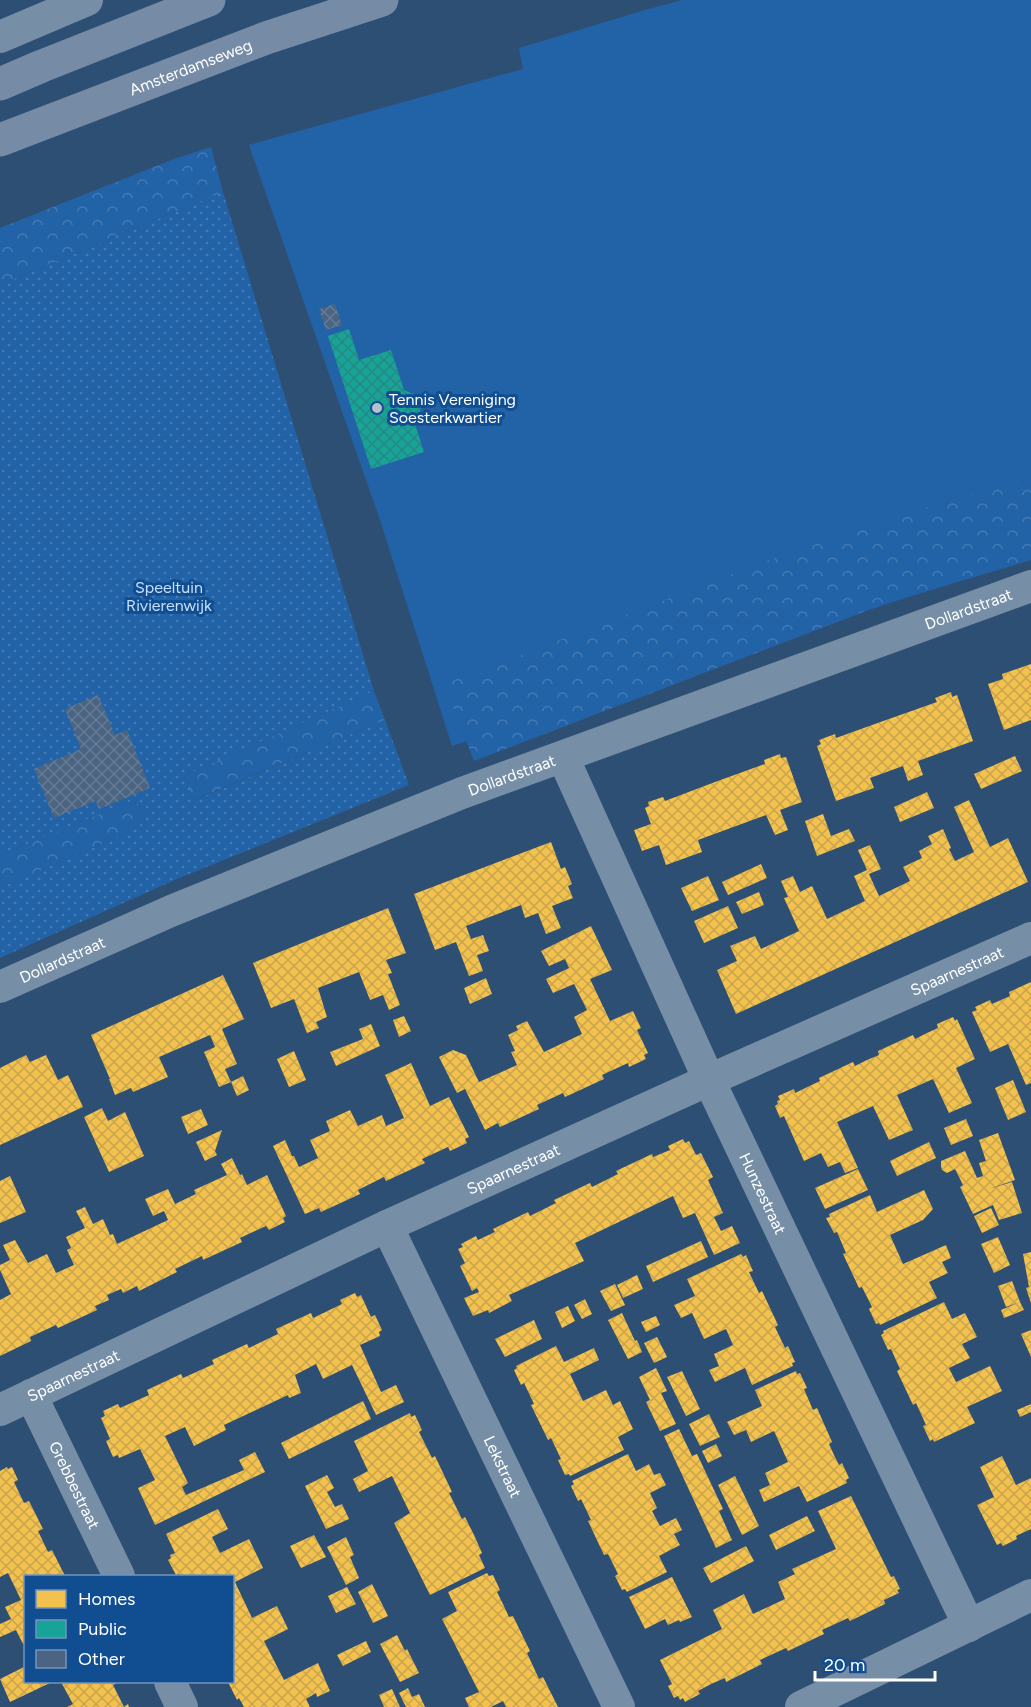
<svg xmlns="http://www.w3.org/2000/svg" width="1031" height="1707" viewBox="0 0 1031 1707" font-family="Figtree,sans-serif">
  <defs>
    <pattern id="forest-crowns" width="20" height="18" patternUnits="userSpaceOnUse" patternTransform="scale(1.5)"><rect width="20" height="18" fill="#2263a7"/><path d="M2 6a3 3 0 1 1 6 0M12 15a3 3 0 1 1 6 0" fill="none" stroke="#437ab4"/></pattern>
    <pattern id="park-dots" width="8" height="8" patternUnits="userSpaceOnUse" patternTransform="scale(1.5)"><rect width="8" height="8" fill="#2263a7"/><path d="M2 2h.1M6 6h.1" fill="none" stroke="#437ab4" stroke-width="1.8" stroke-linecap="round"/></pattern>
    <pattern id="homes-cross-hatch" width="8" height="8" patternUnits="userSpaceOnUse" patternTransform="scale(1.5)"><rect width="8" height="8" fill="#f2c14e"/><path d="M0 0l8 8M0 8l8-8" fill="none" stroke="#c8a44e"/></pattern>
    <pattern id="public-cross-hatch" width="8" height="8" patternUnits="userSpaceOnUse" patternTransform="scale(1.5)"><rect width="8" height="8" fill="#17a398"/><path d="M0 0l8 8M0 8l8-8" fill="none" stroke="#278981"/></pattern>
    <pattern id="building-cross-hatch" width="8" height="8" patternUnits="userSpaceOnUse" patternTransform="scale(1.5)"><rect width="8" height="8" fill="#4a6482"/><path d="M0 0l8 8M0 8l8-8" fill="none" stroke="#657b95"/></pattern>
  </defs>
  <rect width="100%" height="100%" fill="#2e4f74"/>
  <!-- grass -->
  <path fill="#2263a7" d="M682,0h349v557l-579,189 -72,-226 -131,-375 274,-76 -4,-21 126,-38z"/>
  <!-- forest -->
  <path fill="url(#forest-crowns)" d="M211,147l12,45 -223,93v-57l174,-69z
    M1031,477v83l-144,43 -413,158 -30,-77 331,-126 143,-48z
    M374,691l11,29 -191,80 -11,-24z
    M136,799l10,22 -25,15 -121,52v-33z"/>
  <!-- park -->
  <path fill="url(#park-dots)" d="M223,192l151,499 -191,85 12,24 190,-80 24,65 -232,94 -177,79v-70l121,-52 25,-15 -10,-22 -136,56v-570z"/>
  <!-- homes -->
  <path fill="url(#homes-cross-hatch)" d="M1031,664v56l-27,10 -16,-46 15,-5 -1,-5z
    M951,692l1,5 5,-2 16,46 -55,20 5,14 -15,6 -5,-15 -33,12 4,10 -38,13 -19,-55 4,-2 -2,-4 16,-6 1,4 50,-18 51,-18 -2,-4z
    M780,754l1,4 5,-1 16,45 -22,8 8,20 -13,5 -9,-20 -68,25 4,12 -36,13 -7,-20 -17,6 -8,-21 17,-6 -6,-16 4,-2 -1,-4 15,-5 2,4 50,-19 50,-18 -1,-4z
    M1015,756l7,15 -41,18 -7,-15z
    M927,792l7,16 -34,14 -6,-15z
    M969,800l21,47 18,-9 20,44 -292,132 -19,-44 20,-9 -7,-15 25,-10 6,13 38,-18 -15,-33 4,-1 -7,-16 12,-5 7,16 12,-6 15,33 38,-18 -11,-25 13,-6 -9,-20 12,-5 11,24 -12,5 10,22 31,-15 -7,-14 19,-9 -3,-7 13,-7 -4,-8 15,-7 8,19 -2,1 6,12 19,-9 -20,-45z
    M823,814l8,22 18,-7 6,12 -38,15 -12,-35z
    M551,842l10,27 4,-2 7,17 -4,2 5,12 -21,8 9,22 -15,6 -8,-21 -13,5 -4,-13 -55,21 5,13 12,-4 6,16 -12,4 6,16 -14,5 -13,-34 -21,8 -21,-56z
    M761,864l6,14 -39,17 -6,-13z
    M708,876l11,24 -27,11 -11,-23z
    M759,892l5,13 -22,9 -6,-12z
    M728,906l10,22 -34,15 -10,-22z
    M388,908l18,45 -20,7 6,13 -4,1 12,31 -11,5 -6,-15 -13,5 -11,-28 -41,16 9,29 -11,5 3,6 -12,5 -13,-34 -23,9 -18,-45z
    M591,926l21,44 -22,9 20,42 23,-10 8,17 -4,2 11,23 -4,2 2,4 -17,8 -1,-4 -26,12 2,4 -39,18 -2,-4 -26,12 2,4 -39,18 -2,-4 -13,7 -20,-41 -8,4 -18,-36 14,-7 13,5 13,27 38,-17 -6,-13 4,-1 -7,-16 10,-5 -2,-4 11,-5 17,31 38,-18 -8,-17 13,-7 -13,-26 -21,9 -7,-14 23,-11 -4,-9 -16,7 -8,-15z
    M223,975l21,44 -22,10 15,35 -12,5 6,13 -12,5 -15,-35 11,-5 -5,-12 -51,22 9,20 -35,15 -2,-4 -16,7 -6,-16h1l-19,-44z
    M486,978l6,16 -22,10 -6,-16z
    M1031,982v101l-5,2 -18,-41 -18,8 -18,-40 5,-2 -2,-3 15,-7 2,4 18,-8 -1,-4z
    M404,1016l7,15 -12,6 -6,-17z
    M953,1017l2,4 2,-2 18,40 -19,9 16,35 -23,10 -16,-34 -36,16 16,35 -24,10 -16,-34 -36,16 21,46 -13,5 -5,-11 -12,5 -7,-14 -17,8 -20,-45 -4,2 -5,-12 3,-2 -1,-3 3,-1 -2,-4 16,-7 1,4 25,-12 -1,-3 34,-16 2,4 12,-6 12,-5 -1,-4 35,-16 2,4 12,-6 11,-5 -1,-4z
    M371,1024l9,22 -44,20 -6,-14 33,-13 -4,-10z
    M294,1051l12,29 -17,7 -12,-28z
    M26,1055l4,7 16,-7 12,25 10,-5 15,32 -83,38v-77z
    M411,1063l19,43 19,-9 20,40 -4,2 2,4 -17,8 -2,-4 -26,12 3,4 -39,18 -2,-4 -26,13 2,4 -39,18 -2,-4 -14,6 -32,-68 12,-6 7,16h2l5,11 19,-9 -8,-18 20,-9 -4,-10 24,-11 8,16 24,-11 4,11 18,-8 -19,-43z
    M243,1076l6,14 -12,6 -6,-14z
    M1013,1080l13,32 -18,8 -13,-32z
    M102,1108l6,13 17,-9 19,44 -35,16 -25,-55z
    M201,1109l7,16 -20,9 -7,-17z
    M966,1119l7,17 -22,9 -7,-17z
    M222,1130l-7,21 2,4 -12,6 -9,-19z
    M998,1133l17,47 -26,9 23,-7 10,31 -23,7 -6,-15 -20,9 -13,-27 3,-2 -8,-16 -8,4 -5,-3 -1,-4v-5l24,-10 12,27 6,-2 -4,-13 7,-2 -7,-21z
    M683,1139l2,4 4,-2 7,14 5,-2 12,24 -5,3 15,33 -9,4 7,14 11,-5 8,17 -26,12 -19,-42 -12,5 -10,-22 -98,47 9,18 -75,34 3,6 -23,12 -1,-3 -15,6 -9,-18 15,-6 -2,-4 -5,3 -12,-25 5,-3 -7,-14 5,-2 -2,-3 15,-8 2,4 17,-8 -2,-3 35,-17 2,4 26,-13 -2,-3 36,-17 2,4 26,-13 -2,-3 36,-17 1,3 17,-7 -2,-4z
    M929,1142l7,16 -39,18 -7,-15z
    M232,1158l8,17 2,-1 5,11 20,-10 19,41 -3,2 2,4 -16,8 -3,-4 -26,12 2,4 -39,18 -1,-4 -27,13 2,3 -38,19 -2,-5 -14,7 -2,-4 -14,6 2,5 -14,6 2,4 -39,18 -2,-3 -26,12 1,4 -31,15v-56l11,-6 -11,-24v-5l10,-5 -7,-15 12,-5 13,23 19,-9 9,19 18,-8 -7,-15 4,-2 -5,-11 19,-9 -9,-17 9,-4 8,17 10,-5 7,16 3,-1 4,10 51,-24 -4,-9 -11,5 -8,-17 23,-10 7,15 21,-10 -2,-4 33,-15 -6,-11z
    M858,1169l10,21 -43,19 -10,-21z
    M10,1176l16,36 -26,11v-42z
    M924,1190l9,19 -10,11 -33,15 13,29 43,-19 5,13 -9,4 6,11 -19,9 8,16 -57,27 -1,-2 -3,1 -7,-15 3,-2 -10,-20 -3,1 -16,-34 3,-1 -9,-21 -3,1 -8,-15 4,-1 -1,-3 41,-19 7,17z
    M991,1208l8,17 -17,8 -8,-17z
    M998,1237l12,28 -16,8 -13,-29z
    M701,1241l7,16 -55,25 -7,-16z
    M1031,1252v51l-5,-15 3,-1 -6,-33z
    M741,1254l2,3 3,-2 7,16 -4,1 10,21 3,-2 16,34 -3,2 10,21 3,-2 7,16 -3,1 1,3 -41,19 -7,-17 -30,14 -6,-12 10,-4 -5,-12 19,-9 -7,-16 -22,10 -12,-26 -11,5 -7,-13 21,-9 -8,-17z
    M637,1275l6,14 -20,9 -6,-13z
    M1012,1281l8,21 -14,5 -8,-21z
    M615,1284l10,21 -14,6 -11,-20z
    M355,1293l2,4 4,-2 10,22 4,-2 7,15 -3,2 1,4 -20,9 21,47 15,-7 8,17 -28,13 -24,-50 -29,14 -7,-15 -21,11 6,18 -12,5 -1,-3 -64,30 2,5 -32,16 -9,-19 -20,9 23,47 -6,4 4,8 58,-25 -5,-10 16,-8 10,20 -110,53 -17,-37 17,-8 -15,-31 -21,9 -1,-3 -5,2 -7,-16 4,-2 -9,-21 4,-2 -2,-5 15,-7 2,4 29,-13 -2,-5 34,-16 2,4 31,-14 -2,-4 35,-16 2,4 29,-14 -2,-5 35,-16 2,5 29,-14 -2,-4z
    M585,1299l7,15 -10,5 -8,-14z
    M944,1302l8,17 13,-6 12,24 -15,7 8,14 -21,10 7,14 34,-16 12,25 -35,16 8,16 -41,19 -1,-3 -3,2 -7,-15 3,-1 -10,-22 -3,2 -16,-34 3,-2 -9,-20 -3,1 -7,-15 3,-2 -1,-2z
    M1020,1302l4,8 -20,8 -3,-8z
    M568,1306l7,15 -13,7 -7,-16z
    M622,1313l13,28 2,-1 5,12 -14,7 -20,-39z
    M656,1316l4,9 -14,7 -5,-10z
    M534,1320l8,19 -37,18 -10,-18z
    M1031,1330v27l-10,-23z
    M657,1337l10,20 -13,6 -10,-20z
    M556,1346l8,16 30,-14 5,12 -29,14 13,27 23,-11 7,15 7,-4 13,28 -15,8 6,13 -54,26 -1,-2 -4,1 -7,-15 3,-1 -10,-21 -3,2 -17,-35 3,-1 -10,-21 -3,2 -7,-15 3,-2 -1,-2z
    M656,1368l11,23 -6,2 15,31 -16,7 -14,-29 4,-2 -11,-23z
    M682,1371l18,38 -14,7 -19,-39z
    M796,1371l1,3 3,-1 7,15 -3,1 9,21 4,-2 15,34 -3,2 5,11 5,10 3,-2 7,15 -3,2 1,3 -40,19 -8,-16 -35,16 -5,-12 11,-5 -5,-12 23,-11 -14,-31 -23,11 -5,-12 -12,5 -7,-13 35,-16 -7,-16z
    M363,1401l8,18 -82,40 -8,-16z
    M1031,1404v8l-11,5 -3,-7z
    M410,1413l1,4 4,-2 7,15 -3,2 13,26 3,-2 17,36 -3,1 13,26 3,-2 9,18 8,18 -3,2 6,13 -55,27 -36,-72 16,-10 -18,-37 -33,16 -6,-13 15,-8 -14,-30z
    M709,1414l11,23 -20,9 -11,-22z
    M679,1429l13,27 5,-2 26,55 -4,2 13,29 -16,8 -52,-112z
    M716,1444l6,12 -14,7 -6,-12z
    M628,1454l8,17 13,-7 5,11 6,-2 6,12 -16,8 7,15 -5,3 8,15 16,-8 6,12 -8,4 6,11 -21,11 8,16 -40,20 -2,-3 -3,1 -7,-14 3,-2 -10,-20 -4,1 -16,-34 3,-1 -10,-21 -3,2 -7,-15 3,-2 -2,-3z
    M1002,1456l14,29 15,-7v51l-15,7 1,3 -14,7 -2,-3 -4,2 -20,-40 17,-8 -14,-30z
    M7,1467l1,2 4,-2 6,13 -4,2 10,21 5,-2 14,28 -5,2 10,21 4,-2 13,26h-39v67l-3,1 -7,-14 -16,7v-13l11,-5 -6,-12 16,-7 -13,-27 -8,4v-106z
    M327,1475l7,13 -7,4 8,15 7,-3 7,15 -23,10 -21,-43z
    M735,1476l24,50 -17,9 -24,-50z
    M851,1496l40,81 3,-1 6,13 -3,1 2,3 -15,7 1,4 -35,17 -2,-3 -26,12 2,4 -36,17 -2,-3 -26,12 2,4 -36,18 -1,-4 -14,6 -13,7 2,3 -15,8 -2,-4 -3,2 -2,-4 -4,2 -6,-12 4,-2 -12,-24 62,-31 -9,-19 31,-16 9,20 32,-15 -7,-17 17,-8 -3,-5 44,-20 -18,-38z
    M218,1509l10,20 -16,8 8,16 29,-14 14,29 -28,14 17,36 25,-12 11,23 -24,12 20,39 34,-17 5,12 7,16 -13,6 -1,-4 -10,6 4,8h-66l-5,-9 -2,2 -9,-18h4v-106h-51l-2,-2 -3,1 -8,-15 3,-2 -1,-3 5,-2 -9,-19z
    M807,1516l8,15 -39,19 -7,-15z
    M314,1535l12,22 -25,11 -11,-22z
    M346,1537l8,18 -4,2 9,21 -13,7 -19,-38z
    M746,1546l8,15 -43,22 -8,-15z
    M487,1573l2,3 4,-1 7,15 -3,2 6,12 6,13 4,-1 17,35 -3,2 12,26 4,-2 15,30h-52l-3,-6 -12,6h-22l-4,-9 14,-6 -37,-73 15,-8 -9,-19z
    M672,1577l20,40 -12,5 -1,-2 -11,5 -3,-6 -20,10 -16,-32z
    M372,1584l16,32 -15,7 -15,-31z
    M347,1587l9,17 -20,9 -8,-17z
    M397,1635l8,16 2,-2 12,24 -19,9 -20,-38z
    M366,1641l5,11 -28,14 -6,-11z
    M26,1666v16h26l-42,20 -10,-23z
    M61,1682h55l1,1 -4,2 11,22 4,-3 1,3h-62l6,-3z
    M408,1688l4,9 7,-3 6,13h-19l-7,-14z
    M392,1689l8,18h-16l-5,-12z"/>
  <!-- public -->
  <path fill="url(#public-cross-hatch)" d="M349,329l10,31 32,-10 13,40 22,10 -12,21 10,31 -53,17 -43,-133z"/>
  <!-- building -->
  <path fill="url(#building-cross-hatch)" d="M335,304l7,21 -16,5 -7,-21z
    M98,695l17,40 12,-5 23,58 -51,21 -3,-8 -42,17 -20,-49 47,-20 -16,-40z"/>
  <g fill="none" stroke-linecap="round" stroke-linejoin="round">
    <!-- street -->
    <g stroke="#768fa7" stroke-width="32">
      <path d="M0,37l87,-37"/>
      <path id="s1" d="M563,757l146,323 260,546"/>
      <path id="s2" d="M0,987l171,-76 291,-118 569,-207"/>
      <path id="s3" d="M387,1226l232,481"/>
      <path id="s4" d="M31,1395l88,181"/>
      <path id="s5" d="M0,1410l387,-184 322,-146 322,-142"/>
      <path d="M170,1682l12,25"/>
      <path d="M801,1707l230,-112"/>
    </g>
    <!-- primary -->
    <g stroke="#758ba6" stroke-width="33">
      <path d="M0,84l42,-18 167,-66"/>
      <path id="s6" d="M0,140l266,-102 116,-38"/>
    </g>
  </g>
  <!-- markers -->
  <circle fill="#b6c1ce" stroke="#114e91" stroke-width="2" cx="377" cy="408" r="6"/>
  <g text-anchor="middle" stroke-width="6" stroke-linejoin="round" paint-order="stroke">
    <!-- street labels -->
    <g font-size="16" fill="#fff" stroke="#114e91">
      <text dy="6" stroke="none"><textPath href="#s6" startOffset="204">Amsterdamseweg</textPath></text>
      <text dy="6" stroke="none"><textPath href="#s2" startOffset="1040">Dollardstraat</textPath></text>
      <text dy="6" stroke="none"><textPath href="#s2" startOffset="554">Dollardstraat</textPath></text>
      <text dy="6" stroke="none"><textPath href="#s2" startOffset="68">Dollardstraat</textPath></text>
      <text dy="6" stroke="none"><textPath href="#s5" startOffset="1053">Spaarnestraat</textPath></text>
      <text dy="6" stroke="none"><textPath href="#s5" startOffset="567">Spaarnestraat</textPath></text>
      <text dy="6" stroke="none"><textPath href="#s1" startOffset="480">Hunzestraat</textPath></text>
      <text dy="6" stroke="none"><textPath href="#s5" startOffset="81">Spaarnestraat</textPath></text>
      <text dy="6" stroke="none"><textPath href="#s3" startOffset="267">Lekstraat</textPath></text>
      <text dy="6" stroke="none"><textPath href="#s4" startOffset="100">Grebbestraat</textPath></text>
    </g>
    <!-- poi labels -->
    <g font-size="16" fill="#fff" stroke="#114e91" text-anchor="start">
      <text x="389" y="405">Tennis Vereniging<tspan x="389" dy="18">Soesterkwartier</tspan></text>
    </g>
    <!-- park labels -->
    <g font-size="16" fill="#c4e0fd" stroke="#114e91">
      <text x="169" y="593">Speeltuin<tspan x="169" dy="18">Rivierenwijk</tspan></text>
    </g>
  </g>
  <!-- legend -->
  <rect x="24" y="1575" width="210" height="108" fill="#114e91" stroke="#7095bd" stroke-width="1.5"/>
  <rect x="36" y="1590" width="30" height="18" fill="#f2c14e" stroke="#7095bd" stroke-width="1.5"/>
  <text x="78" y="1605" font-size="18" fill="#ffffff">Homes</text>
  <rect x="36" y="1620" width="30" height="18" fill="#17a398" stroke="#7095bd" stroke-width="1.5"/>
  <text x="78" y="1635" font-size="18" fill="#ffffff">Public</text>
  <rect x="36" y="1650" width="30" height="18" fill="#4a6482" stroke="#7095bd" stroke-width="1.5"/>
  <text x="78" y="1665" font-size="18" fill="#ffffff">Other</text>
  <!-- scale -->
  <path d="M815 1671v9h120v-9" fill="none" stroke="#ffffff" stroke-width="3"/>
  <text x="824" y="1671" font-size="18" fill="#ffffff" stroke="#114e91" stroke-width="4.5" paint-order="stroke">20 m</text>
</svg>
